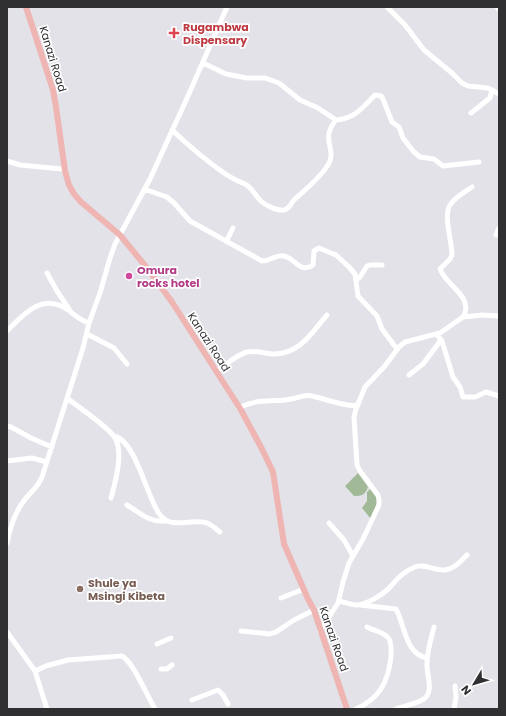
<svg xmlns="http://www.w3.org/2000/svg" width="506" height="716" viewBox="0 0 506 716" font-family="Poppins,sans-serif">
  <rect width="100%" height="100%" fill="#e2e2e8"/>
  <!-- green -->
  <path fill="#a2b997" d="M358,473l10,14c-3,8 -6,9 -14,9l-9,-10z
    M370,489l8,11 -7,19 -9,-11 5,-7v-9z"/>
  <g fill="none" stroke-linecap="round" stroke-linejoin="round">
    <!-- minor -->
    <path stroke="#fff" stroke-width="5" d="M387,7l18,18 19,25 28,23 10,10 6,3 20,2 11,6
      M497,7l2,2
      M203,63l23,11 21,4h18l14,5 21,17 18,8 18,12
      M471,113l19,-15 2,-8
      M172,130c16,15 33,30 52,43 3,2 6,4 10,6 4,3 9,3 14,7 5,4 7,9 11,13 5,6 18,12 25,11 6,-1 6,-6 10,-10 12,-11 25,-21 34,-35 10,-16 -9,-25 8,-45 19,-1 27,-13 39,-25l6,1 2,3 9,23 7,5 4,11 10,13 7,6 14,2 9,7 36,-4
      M7,161l13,4 42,4 3,2
      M144,189l23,8 7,6 16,18 72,40c8,0 15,-7 22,-5 11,2 16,18 29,9l1,-14 5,-3 17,7 13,12 6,7 3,22 19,20 5,13 15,20
      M496,235l3,-7
      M227,242l1,-4 5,-10
      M47,273l10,18 12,18
      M356,280l4,-3 7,-11 3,-1h12
      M463,317c12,-20 -17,-31 -23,-48l10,-10 2,-4c0,-14 -9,-39 -2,-50 5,-8 14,-13 22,-18
      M7,331c17,-17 35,-39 61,-21 7,5 13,11 21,13
      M87,334l27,14 13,16
      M437,335l5,6 11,36 7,10 3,10h12l11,-5 13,4
      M216,371c10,-6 20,-16 31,-19 10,-2 18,2 28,2 26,-1 37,-22 52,-39
      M409,375l14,-11 18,-24
      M67,398c12,10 41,28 48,40 9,15 0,45 -4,60
      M239,408c22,-11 31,-5 52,-9 7,-1 14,-5 21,-3 11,2 36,12 46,9
      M7,426l4,1 20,11 21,9
      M114,436c22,4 33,63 46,79 12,15 31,3 47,8 5,2 9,6 13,9
      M7,461l25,-3 15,4
      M127,505c13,8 23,18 39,16
      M329,523l15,17 9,16
      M7,543c3,-15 7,-29 16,-41 7,-10 14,-13 19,-25l41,-129 6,-25 11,-30 10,-35 5,-14 35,-65 38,-83 39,-89
      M281,598l23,-9
      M339,601c6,1 12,4 18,4 11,-1 27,-11 34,-19 7,-8 13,-15 24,-19 10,-4 19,4 30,3 9,-1 16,-9 22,-15
      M360,605l36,4c9,16 9,45 31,49
      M241,631l29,3 6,-2 18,-12 20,-10
      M320,631l18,-28 5,-21 6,-19 14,-24 16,-34v-5l-1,-5 -18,-24 -3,-6 -3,-48 2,-8 9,-22 19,-20 15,-20 6,-5 35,-9 23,-16 19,-2 17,1
      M7,632l28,39 12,38
      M157,644l14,-6
      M161,669h6l5,-4
      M35,671l11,-5 22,-6 54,-4c12,7 25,40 33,53
      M192,700l26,-10 5,5 5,9
      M356,709c24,-11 32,-27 35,-52 0,-6 1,-13 -2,-18 -4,-7 -15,-8 -22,-12
      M396,709c7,-3 24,-6 29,-11 9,-8 1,-25 2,-34 0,-13 4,-25 7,-37
      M454,709l2,-12 -1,-11"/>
    <!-- major -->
    <path stroke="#eeb5b2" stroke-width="6" d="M26,7l27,83 3,17 9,64 4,14 5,9 7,8 39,33 27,33 25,34 69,108 21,39 11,23 11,72 24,55 6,11 33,99"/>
  </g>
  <!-- markers -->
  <path fill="#e0444e" stroke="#fff" stroke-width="1.5" d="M172 27h4v4h4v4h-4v4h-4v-4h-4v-4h4z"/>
  <circle fill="#d1479c" stroke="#fff" stroke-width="1.5" cx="129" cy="276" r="4"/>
  <circle fill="#8d6e63" stroke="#fff" stroke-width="1.5" cx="80" cy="589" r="4"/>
  <g text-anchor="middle" stroke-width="3.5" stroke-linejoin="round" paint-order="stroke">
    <!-- health labels -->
    <g font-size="11" font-weight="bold" fill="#be3a42" stroke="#fff" text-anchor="start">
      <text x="183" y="31">Rugambwa<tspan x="183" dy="13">Dispensary</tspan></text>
    </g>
    <!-- street labels -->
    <g font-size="11" fill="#303033" stroke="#fff">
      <text transform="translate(53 59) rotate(73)" y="4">Kanazi Road</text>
      <text transform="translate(209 342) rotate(57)" y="4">Kanazi Road</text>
      <text transform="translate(334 639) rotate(71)" y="4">Kanazi Road</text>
    </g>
    <!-- hotel labels -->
    <g font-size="11" font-weight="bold" fill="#b23c85" stroke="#fff" text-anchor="start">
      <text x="137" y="274">Omura<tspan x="137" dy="13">rocks hotel</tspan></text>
    </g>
    <!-- education labels -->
    <g font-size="11" font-weight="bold" fill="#785e54" stroke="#fff" text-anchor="start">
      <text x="88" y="587">Shule ya<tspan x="88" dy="13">Msingi Kibeta</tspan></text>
    </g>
  </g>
  <!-- border -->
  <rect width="506" height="716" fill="none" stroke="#303033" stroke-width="16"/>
  <!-- north arrow -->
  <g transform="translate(474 684) rotate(232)" stroke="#ffffff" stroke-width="3" paint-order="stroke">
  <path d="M0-3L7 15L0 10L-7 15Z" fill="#303033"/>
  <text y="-6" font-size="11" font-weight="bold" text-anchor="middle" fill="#303033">N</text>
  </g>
</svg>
